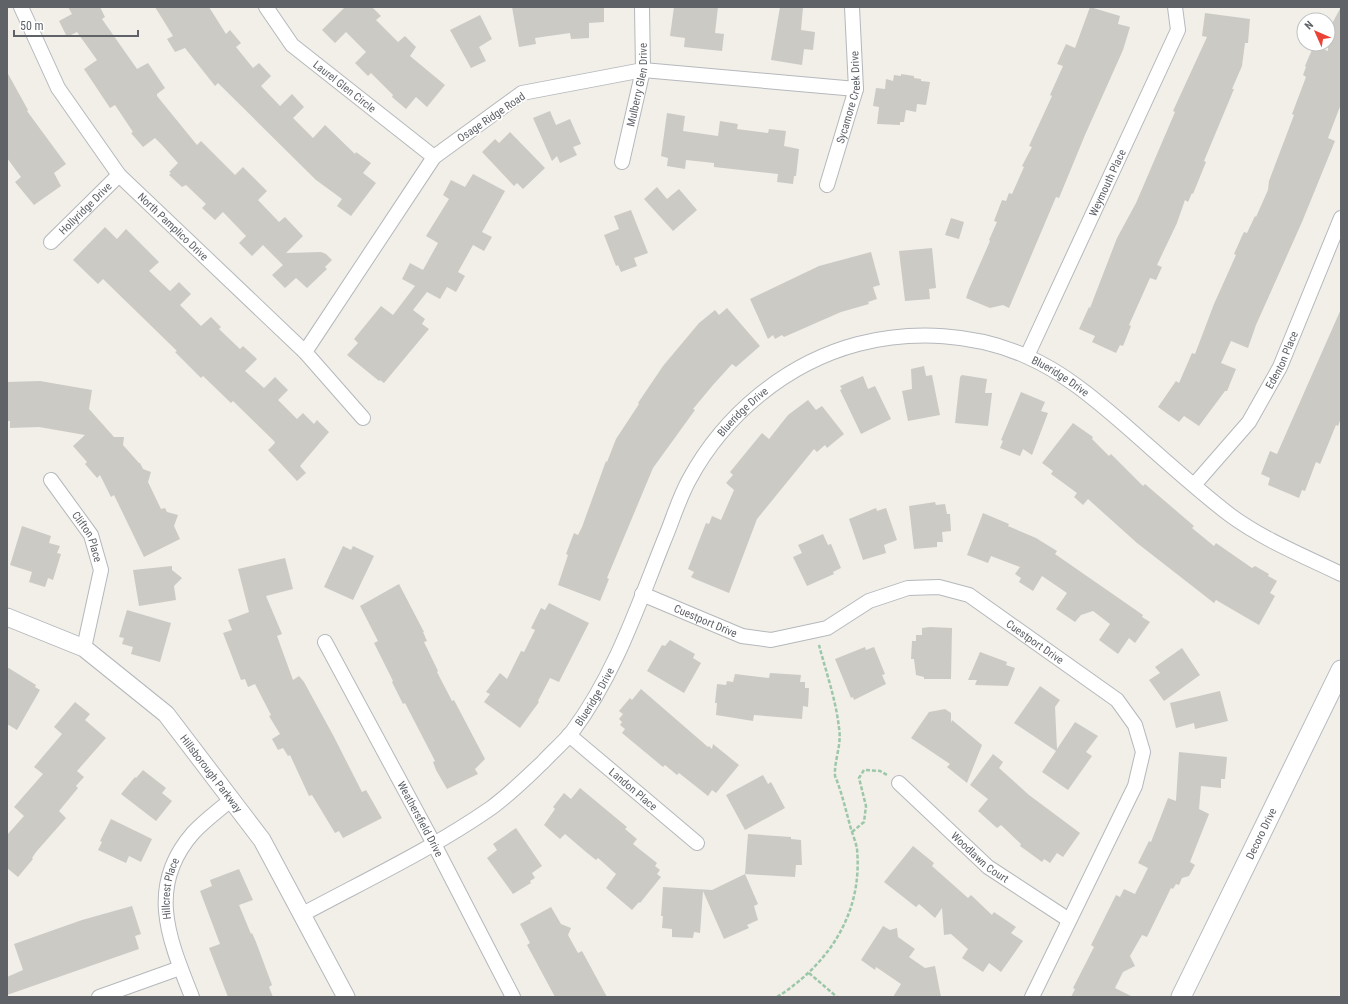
<svg xmlns="http://www.w3.org/2000/svg" width="1348" height="1004" viewBox="0 0 1348 1004" font-family="'Roboto Condensed',sans-serif">
  <rect width="100%" height="100%" fill="#f1efe8"/>
  <!-- building -->
  <path fill="#cccac5" d="M68,7h32l5,10 -3,2 35,50 11,-6 17,25 -8,6v2l40,49 4,-4 34,34 8,-8 24,24 -9,9 21,22 6,-5 18,19 -17,17 35,-1 5,2 6,6 -7,7 2,2 -20,19 -11,-10 -11,10 -13,-13 11,-10 -20,-20 -11,11 -13,-13 7,-7 -23,-24 -8,8 -13,-12 4,-4 -20,-19 -4,2 -13,-12 2,-2 -2,-1 9,-9 -17,-19 -6,-6 -12,9 -12,-14 2,-1 -18,-27 -5,3 -26,-39 13,-9 -20,-28 -10,5 -8,-16 13,-7z
    M155,7h54l17,27 4,-4 11,13 -5,4 17,21 6,-5 12,13 -10,10 19,20 12,-12 12,13 -11,11 20,20 12,-13 30,29 1,-2 15,11 -8,10 13,10 -25,33 -14,-10 5,-7 -26,-19 -98,-97 -3,3 -30,-38 -10,4 -8,-13 6,-3z
    M345,7h27l9,9 -5,4 22,22 7,-6 11,11 -6,9 35,29 -18,22 -11,-10 -10,12 -14,-12 1,-2 -22,-22 -3,3 -13,-13 11,-11 -20,-20 -11,11 -13,-13z
    M512,7h92v15l-15,1v15l-18,1 -1,-6 -35,5 1,6 -17,3z
    M674,7h44l-3,26 9,1 -2,17 -38,-4 1,-9 -15,-2z
    M780,7h23l-2,23 14,2 -2,18 -9,-1 -2,16 -31,-5z
    M1090,7l30,9 -2,8 12,3 -7,23 -38,85 -26,63 -3,-1 -47,111 -6,-3 -13,3 -24,-10 3,-9 21,-48 -1,-1 8,-18 -3,-1 8,-21 4,1 3,-8 3,1 12,-27 -2,-1 10,-19 -3,-1 23,-50 -2,-1 13,-29 -6,-2 9,-20 9,4z
    M1341,7v97l-13,34 7,3 -33,81 -46,103 -8,23 -17,-7 -10,22 15,6 -9,22h-2l-26,35 -15,-10 -5,6 -21,-15 18,-26 3,2 13,-30 3,1 19,-50 22,-49 -2,-1 8,-18 2,-4 3,1 8,-17 1,1 12,-27 1,-9 25,-66 -2,-1 14,-37 -3,-2 3,-8 -1,-1 9,-21 14,6v-20z
    M1205,13l45,6 -2,24h-3l-3,23 -10,23h2l-30,72 2,1 -13,32 -1,-1 -4,9 -3,-2 -8,23 -20,42 5,2 -6,13 -6,-2 -21,47 2,1 -8,20 -3,-1 -4,8 -24,-11 3,-6 -16,-7 10,-22 1,1 27,-70 19,-35 39,-91 -2,-1 34,-74 -5,-1z
    M480,15l12,24 -13,8 7,14 -15,7 -21,-38z
    M7,72l21,38 -1,1 39,53 -12,9 7,13 -27,19 -19,-23 6,-5 -14,-19z
    M901,74l13,2v2l7,1v2l9,1 -4,23 -9,-1 -1,8 -10,-2 -2,12h-4v3l-23,-1 2,-17 -6,-1 3,-18 9,1 1,-10 7,2 1,-6 7,1z
    M550,111l6,14 14,-6 11,25 -8,3 4,8 -17,8 -3,-7 -5,5 -19,-43z
    M667,113l18,3 -2,15 35,5 2,-15 18,3 -1,5 31,4 1,-4 17,2 -2,15 15,3 -3,27h-2l-1,8 -16,-2 1,-8 -64,-7v-4l-28,-3 -1,9 -18,-3 1,-8 -7,-2z
    M510,132l35,36 -22,21 -6,-6 -3,3 -32,-34 13,-13 4,4z
    M473,174l32,17 -23,41 10,5 -8,14 -11,-6 -15,27 7,4 -9,16 -9,-5 -7,12 -13,-7 -14,18 12,9 -3,5 7,5 -45,54 -4,-3 -1,1 -32,-26 11,-12 -4,-4 27,-33 12,9 22,-29 -13,-7 8,-16 13,7 15,-27 -12,-7 23,-37 -6,-4 8,-15 14,7z
    M657,187l10,12 12,-10 18,21 -24,21 -29,-32z
    M631,210l17,43 -14,5 3,8 -16,6 -3,-7 -2,1 -12,-31 15,-6 -5,-13z
    M951,218l13,4 -5,17 -14,-4z
    M105,227l12,12 9,-10 33,33 -10,9 21,20 9,-9 12,12 -11,11 21,21 10,-9 10,10 -2,2 21,20 3,-3 14,13 -12,12 19,17 11,-11 13,13 -10,10 19,19 6,-6 11,11 3,-4 12,12 -29,34 6,7 -9,8 -29,-31 7,-7 -1,-2 -41,-40 -2,2 -28,-27 -2,2 -26,-26 2,-1 -74,-72 -5,5 -25,-24z
    M932,248l4,40 -7,1 1,10 -25,2 -6,-50z
    M871,252l9,33 -7,2 4,12 -9,3 1,2 -28,8 -57,25 -2,-2 -7,4 -2,-4 -5,4 -18,-40 69,-33z
    M727,308l33,38 -24,21 -4,-3 -19,21 -20,24 2,1 -42,58 -46,110 2,1 -9,22 -42,-16 10,-30 -2,-1 8,-21 4,2 4,-8 24,-66 1,1 9,-23 23,-35 -1,-1 25,-37 36,-43 16,-13 4,5z
    M1341,309v109l-3,8 -2,-1 -15,37 -1,2 -4,-2 -11,29 -3,-1 -3,8 -31,-13 2,-7 -9,-4 9,-23 7,3z
    M924,366l2,10 6,-1 8,40 -32,6 -6,-30 10,-2 -1,-20z
    M962,375l25,4 -2,14h7l-4,33 -33,-3 5,-46z
    M863,376l5,13 7,-3 16,33 -30,15 -21,-44 2,-1 -2,-3z
    M40,381l52,9 -3,19 25,28h10l-1,8 16,18h1l3,6 8,3 -3,10 13,27 4,-1 2,4 11,3 -4,11 6,13 -36,18 -30,-62 -3,2 -11,-22 -3,3 -12,-14 2,-2 -14,-16 12,-11 -46,-8 -29,1v-7h-3v-39z
    M1021,392l24,10 -4,9 7,2 -16,42 -9,-6 -3,7 -20,-8 3,-7 -2,-1z
    M808,400l8,10 6,-4 22,28 -17,14 -2,-3 -8,7 -3,-3 -57,70 -28,74 -34,-14 -4,-2 3,-5 -6,-3 18,-46 3,1 3,-8 9,4 13,-30 -8,-7 7,-8 -3,-3 32,-39 7,6 19,-24z
    M1073,423l20,14 -1,2 17,17 2,-2 32,32 2,-2 49,42 -2,2 22,18 2,-3 36,25 3,-2 14,8 -1,2 9,5 -7,12 5,3 -16,29 -43,-25 -2,3 -77,-60 -49,-44 -5,6 -9,-8 3,-4 -26,-19 2,-3 -11,-8z
    M935,502l1,3 9,-1 2,10h3l1,17 -9,1 1,10h-6v5l-23,2 -5,-43z
    M876,508l1,3 9,-3 11,32 -13,5 2,8 -23,7 -14,-41z
    M983,513l26,11 -1,2 28,12 21,13 -2,3 88,61 -1,2 8,5 -15,21 -6,-5 -11,16 -19,-14 11,-16 -17,-13 -12,4 -6,7 -19,-13 11,-16 -25,-17 -9,15 -14,-9 2,-4 -6,-4 5,-7 -29,-11 -3,7 -21,-8z
    M22,526l29,10 -2,7 11,3 -3,7 4,1 -8,26 -5,-2 -3,9 -16,-5 3,-10 -22,-7z
    M823,534l5,11 3,-1 10,24 -8,4 1,2 -27,12 -14,-29 9,-4 -4,-8z
    M343,546l8,4 2,-4 21,10 -21,44 -29,-13z
    M285,558l8,31 -27,7 16,38 -5,2 16,44 6,-4 5,6 29,53 29,57 4,-2 16,28 -39,20 -4,-7 -4,2 -23,-38 -3,1 -19,-41 -2,1 -5,-8 -5,2 -6,-11 8,-5 -11,-18 2,-1 -16,-31 -7,3 -3,-8 -4,1 -18,-47 9,-3 -4,-10 21,-8 -11,-43z
    M172,566v4l10,8 -8,8 2,14 -37,6 -6,-36z
    M399,584l25,48h-1l4,9 -3,1 14,29 -1,1 15,29 2,-1 31,59 -10,10 3,5 -31,15 -11,-19 -3,-8 2,-1 -30,-58 -2,1 -11,-22 1,-1 -19,-38 4,-2 -18,-35z
    M549,603l40,20 -30,59 -9,-4 -12,23 1,1 -19,26 -36,-26 6,-8 -4,-2 14,-19 7,6 14,-28 3,1 11,-22 -4,-2 10,-20 4,2z
    M127,610l44,13 -11,39 -29,-8 2,-7 -11,-3 2,-6 -5,-1z
    M930,627l22,1 -1,51h-27v-2l-8,-2 -2,-16h-3l1,-18h4v-6h6v-7z
    M670,640l25,14 -2,4 8,5 -17,30 -37,-22 15,-26 3,1z
    M865,647l1,3 8,-3 11,27 -3,1 4,9 -32,16 -1,-3 -2,1 -16,-39z
    M1182,648l18,27 -36,26 -15,-21 11,-7 -5,-6z
    M980,652l27,10 -1,3 9,3 -7,18 -33,-1 2,-5h-9z
    M7,667l29,18 -1,2 5,3 -23,40 -10,-6z
    M770,673l31,2 -1,7h5v6h4l-1,19 -5,-1 -1,13 -48,-4 -1,6 -37,-6 1,-12h-2l2,-19 9,1 1,-4 6,1 2,-8 34,4z
    M1040,686l20,14 -5,7 2,42 18,-27 23,14 -12,16 6,4 -24,34 -26,-18 14,-21 -42,-28z
    M641,689l67,58 1,-1 3,3 1,-5 26,21 -23,28 -4,-3 -4,6 -29,-23 -2,2 -12,-10 -2,2 -41,-34 3,-4 -5,-4 2,-3 -3,-3 4,-5 -4,-3 11,-13 2,2z
    M1220,691l8,30 -33,8 -1,-6 -18,5 -6,-25z
    M75,702l15,12 -5,6 21,18 -29,33 7,6 -8,9 2,2 -19,23 7,7 -30,34 -4,6 1,1 -15,18 -11,-9v-33l17,-19 -10,-9 29,-33 -9,-7 28,-33 -8,-7z
    M945,709l6,4v10l1,-3 30,25 -15,38 -20,-16 3,-3 -39,-26 18,-26z
    M1179,752l48,5 -2,22h-4v9l-20,-2 -2,23 10,5 -19,48 5,3 -6,11 -7,2 -3,7 -3,-1 -3,5 -2,-1 -24,49 -5,-2 -12,21 5,10 -12,6 -8,16 18,9h-62l4,-8 -2,-1 21,-41 -3,-2 25,-50 4,2 4,-8 11,5 13,-26 -10,-5 11,-22 2,1 17,-44 8,3z
    M993,754l10,8 -4,6 30,27 51,38 -17,24 -6,-4 -7,10 -6,-4 -2,3 -22,-16 1,-2 -20,-19 -4,3 -19,-17 10,-12 -18,-14z
    M143,770l23,18 -4,5 10,8 -16,20 -35,-27 14,-17 1,1z
    M763,775l5,9 3,-2 14,26 -40,22 -19,-35z
    M580,788l47,39 -2,2 12,10 -4,5 24,19 -2,3 5,4 -3,4 4,3 -21,26 -1,-1 -7,8 -26,-22 10,-14 -18,-16 -2,2 -10,-8 -21,-18 -5,5 -16,-14 11,-16 -2,-2 11,-14 7,6z
    M111,819l41,20 -11,23 -12,-6 -3,7 -28,-13 4,-8 -2,-1z
    M516,828l26,38 -10,7 3,5 -5,3 1,2 -18,11 -26,-36 10,-8 -4,-6z
    M748,834l43,3v2l10,1 1,25h-6l-1,12 -50,-3z
    M913,846l21,17 -2,3 36,32 3,-3 21,20 2,-3 22,15 -5,6 12,8 -22,31 -12,-9 -6,9 -21,-14 6,-9 -17,-15 -7,1 -2,-27 -7,10 -16,-14 -3,3 -32,-25z
    M239,869l14,31 -14,5 12,29 1,-1 4,9 16,43 -3,2 4,10h-45l-19,-49 11,-4 -20,-53 12,-5 -2,-6z
    M745,874l13,30 -4,2 4,14 -11,5 2,3 -25,11 -21,-48 -3,42 -6,-1 -1,6 -21,-1v-8l-10,-1 1,-12h-2l2,-29 49,3z
    M132,906l9,28 -6,2 4,13 -132,46v-18l16,-7 -9,-26 68,-24z
    M551,907l10,17 10,4 -3,7 10,18 4,-2 25,46h-52l-28,-52 3,-2 -10,-19z
    M883,926l7,4 7,-2 1,9 17,12 -6,8 16,11 10,-2 6,31h-48l8,-13 -25,-17 -1,3 -14,-10z"/>
  <g fill="none" stroke-linecap="round" stroke-linejoin="round">
    <!-- minor casing -->
    <g stroke="#b5b8bc" stroke-width="16">
      <g id="minor">
        <path id="s1" d="M21,7l37,81 61,87 186,177 58,66"/>
        <path id="s2" d="M266,7l26,38 142,112"/>
        <path id="s3" d="M622,162l21,-92 -1,-63"/>
        <path id="s4" d="M827,185l29,-96 -4,-82"/>
        <path id="s5" d="M51,242l68,-67"/>
        <path d="M305,352l129,-195 88,-64 121,-23 213,19"/>
        <path id="s6" d="M1027,356l151,-326 -3,-23"/>
        <path id="s7" d="M51,480l40,55 10,35 -17,78"/>
        <path id="s8" d="M1194,485l55,-63 31,-55 61,-149"/>
        <path id="s9" d="M642,594l100,42 29,4 56,-12 42,-27 39,-13 31,-1 30,8 148,105 18,25 8,27 -8,34 -103,211"/>
        <path id="s10" d="M325,642l109,202 79,153"/>
        <path id="s11" d="M569,735l128,108"/>
        <path id="s12" d="M899,783l89,84 81,53"/>
        <path id="s13" d="M303,914c63,-34 129,-65 188,-106 18,-13 35,-30 52,-46 9,-10 20,-19 29,-30 44,-59 66,-127 93,-194 8,-19 14,-40 24,-58 35,-65 97,-117 169,-136 55,-14 117,-11 170,13 34,15 63,39 91,63 37,32 73,66 111,95 34,25 74,41 111,59"/>
        <path d="M99,997l81,-29"/>
        <path id="s14" d="M192,997c-23,-58 -46,-110 1,-164 11,-12 26,-23 39,-34"/>
      </g>
    </g>
    <!-- tertiary casing -->
    <g stroke="#b5b8bc" stroke-width="19">
      <g id="tertiary">
        <path id="s15" d="M7,617l77,31 82,66 96,126 84,157"/>
      </g>
    </g>
    <!-- secondary casing -->
    <g stroke="#b6babf" stroke-width="21">
      <g id="secondary">
        <path id="s16" d="M1181,997l160,-327"/>
      </g>
    </g>
    <!-- path -->
    <path stroke="#9cc7a9" stroke-width="2.5" stroke-dasharray="4 2" stroke-linecap="butt" d="M852,832l12,-10 2,-16 -7,-28 5,-8 16,1 7,4
      M809,973l28,24
      M777,997c52,-33 86,-84 80,-148 -1,-6 -4,-14 -6,-20 -5,-18 -9,-36 -16,-53 -1,-16 7,-31 4,-48 -3,-28 -13,-56 -20,-83"/>
    <!-- minor -->
    <use href="#minor" stroke="#fff" stroke-width="14"/>
    <!-- tertiary -->
    <use href="#tertiary" stroke="#fff" stroke-width="17"/>
    <!-- secondary -->
    <use href="#secondary" stroke="#fff" stroke-width="19"/>
  </g>
  <g text-anchor="middle" stroke-width="3.5" stroke-linejoin="round" paint-order="stroke">
    <!-- street labels -->
    <g font-size="11" fill="#5f6368" stroke="#fff">
      <text dy="4" stroke="none"><textPath href="#s3" startOffset="79">Mulberry Glen Drive</textPath></text>
      <text dy="4" stroke="none"><textPath href="#s2" startOffset="113">Laurel Glen Circle</textPath></text>
      <text dy="4" stroke="none"><textPath href="#s4" startOffset="91">Sycamore Creek Drive</textPath></text>
      <text transform="translate(491 117) rotate(-34)" y="4">Osage Ridge Road</text>
      <text dy="4" stroke="none"><textPath href="#s6" startOffset="191">Weymouth Place</textPath></text>
      <text dy="4" stroke="none"><textPath href="#s5" startOffset="48">Hollyridge Drive</textPath></text>
      <text dy="4" stroke="none"><textPath href="#s1" startOffset="270">North Pamplico Drive</textPath></text>
      <text dy="4" stroke="none"><textPath href="#s8" startOffset="154">Edenton Place</textPath></text>
      <text dy="4" stroke="none"><textPath href="#s13" startOffset="1040">Blueridge Drive</textPath></text>
      <text dy="4" stroke="none"><textPath href="#s13" startOffset="693">Blueridge Drive</textPath></text>
      <text dy="4" stroke="none"><textPath href="#s7" startOffset="68">Clifton Place</textPath></text>
      <text dy="4" stroke="none"><textPath href="#s9" startOffset="69">Cuestport Drive</textPath></text>
      <text dy="4" stroke="none"><textPath href="#s9" startOffset="429">Cuestport Drive</textPath></text>
      <text dy="4" stroke="none"><textPath href="#s13" startOffset="369">Blueridge Drive</textPath></text>
      <text dy="4" stroke="none"><textPath href="#s15" startOffset="263">Hillsborough Parkway</textPath></text>
      <text dy="4" stroke="none"><textPath href="#s11" startOffset="84">Landon Place</textPath></text>
      <text dy="4" stroke="none"><textPath href="#s10" startOffset="201">Weathersfield Drive</textPath></text>
      <text dy="4" stroke="none"><textPath href="#s16" startOffset="182">Decoro Drive</textPath></text>
      <text dy="4" stroke="none"><textPath href="#s12" startOffset="110">Woodlawn Court</textPath></text>
      <text dy="4" stroke="none"><textPath href="#s14" startOffset="113">Hillcrest Place</textPath></text>
    </g>
  </g>
  <!-- border -->
  <rect width="1348" height="1004" fill="none" stroke="#5f6368" stroke-width="16"/>
  <!-- north arrow -->
  <g transform="translate(1316 32) rotate(315)"><circle r="19" fill="#ffffff" stroke="#bfc1c3"/>
  <path d="M0-3L7 15L0 10L-7 15Z" fill="#ea4335"/>
  <text y="-6" font-size="11" font-weight="bold" text-anchor="middle" fill="#5f6368">N</text>
  </g>
  <!-- scale -->
  <path d="M14 30v6h124v-6" fill="none" stroke="#5f6368" stroke-width="2"/>
  <text x="20" y="30" font-size="12" fill="#5f6368" stroke="#ffffff" stroke-width="3" paint-order="stroke">50 m</text>
</svg>
